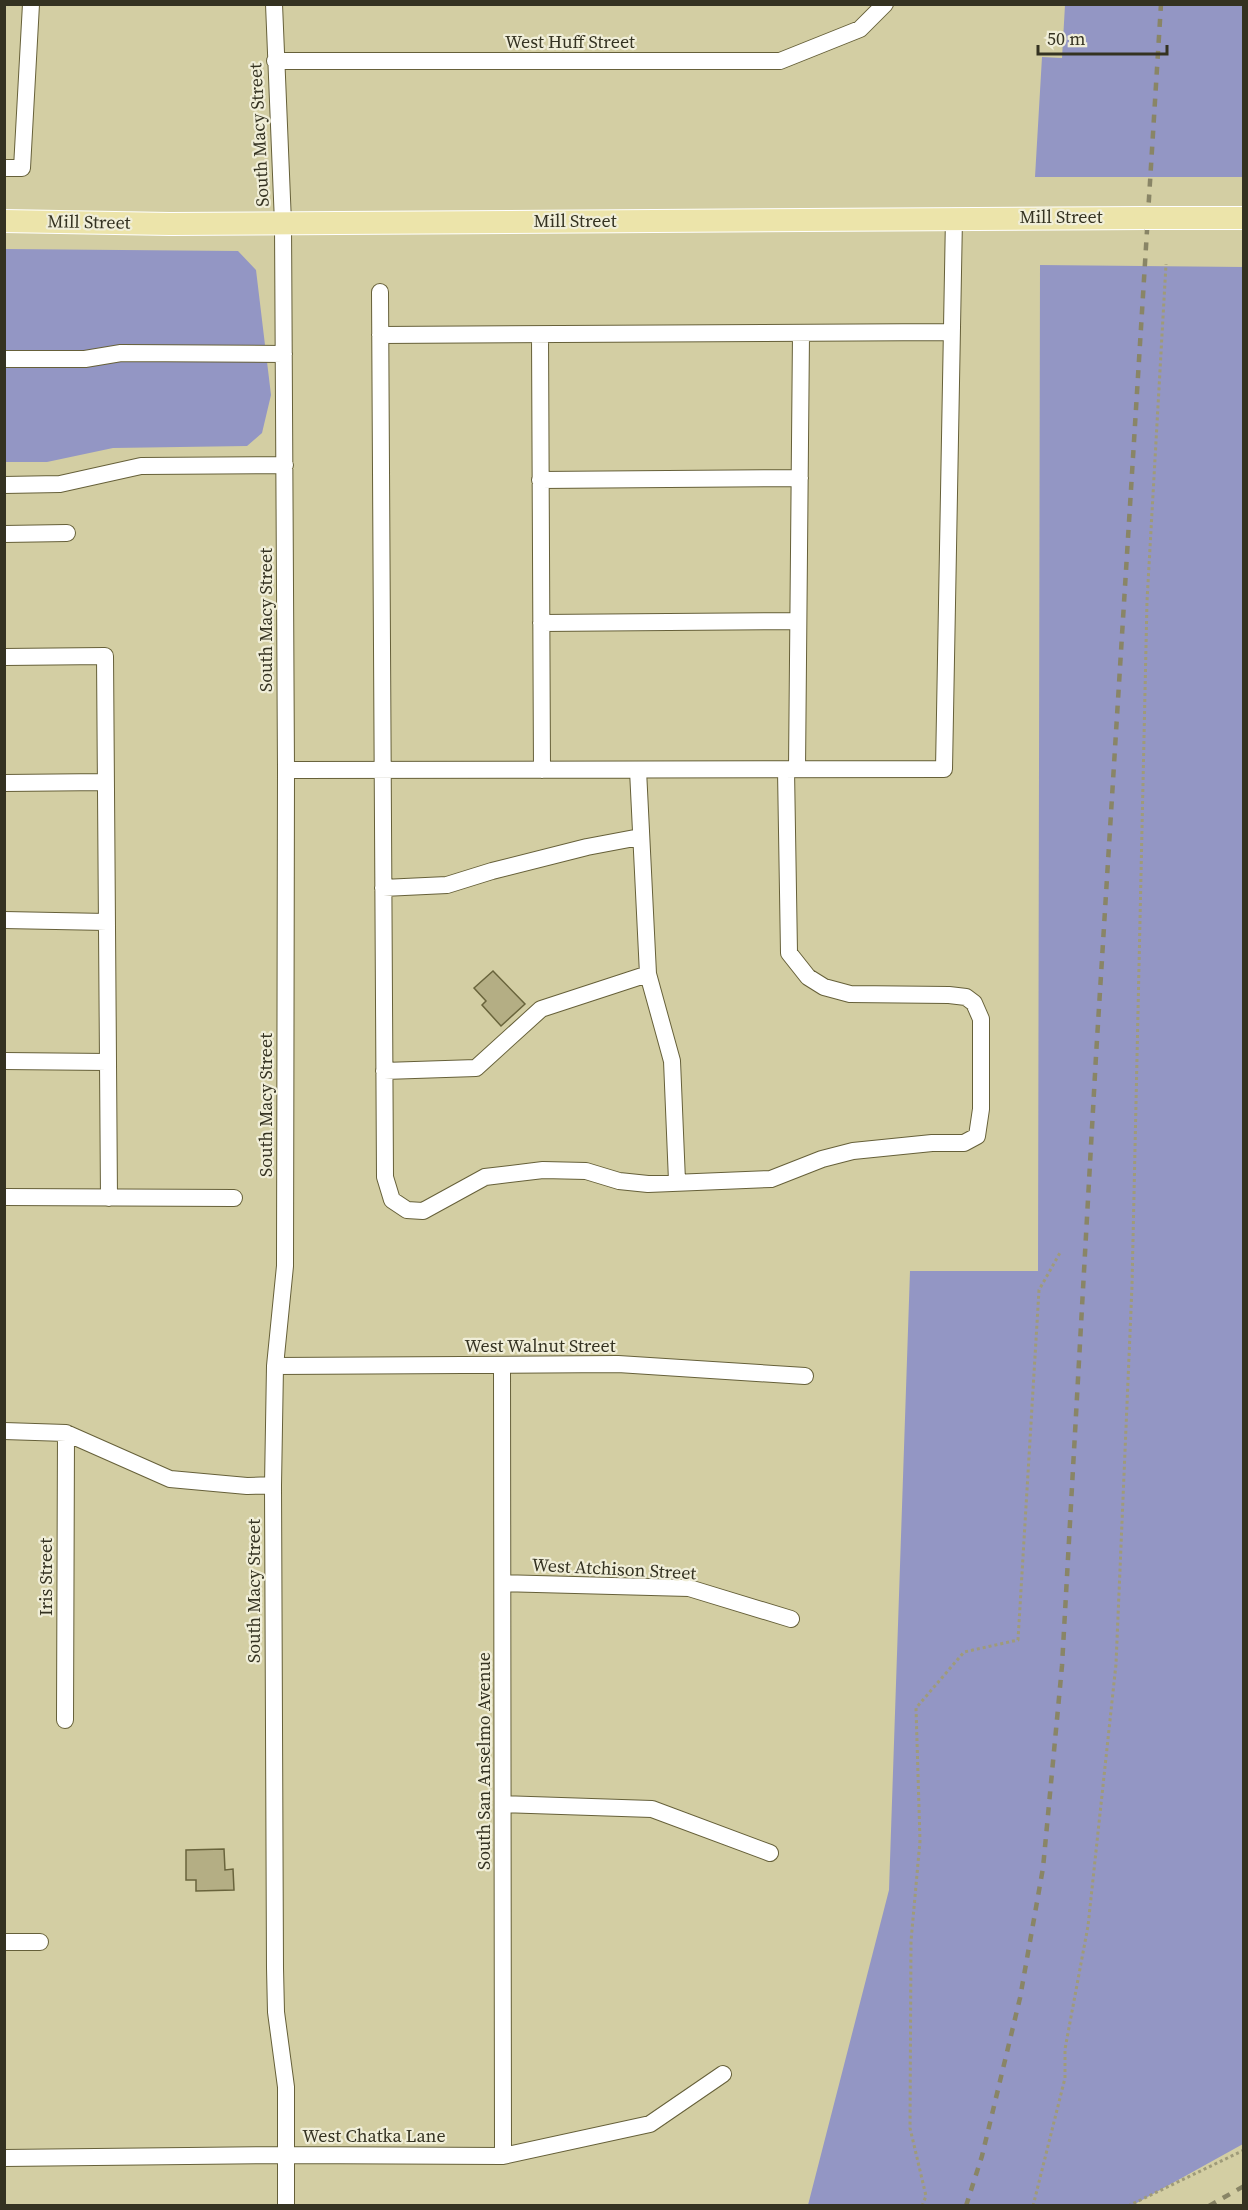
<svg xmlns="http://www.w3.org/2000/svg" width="1248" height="2210" viewBox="0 0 1248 2210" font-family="'Source Serif 4',serif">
  <rect width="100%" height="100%" fill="#d3cea3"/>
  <!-- green -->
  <path fill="#9396c4" d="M1065,5h178v172h-208l7,-120 20,1z
    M5,249l233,2 18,19 15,125 -9,38 -15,13 -134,2 -66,14h-42z
    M1040,265l203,2v1877l-110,61h-325l81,-315 21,-619h128z"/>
  <!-- building -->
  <path fill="#b4ae84" stroke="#69643c" stroke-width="1.5" d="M493,971l32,33 -24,22 -19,-21 4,-4 -12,-13z
    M224,1849l1,21 8,-1 1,21 -38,1v-11h-10v-30z"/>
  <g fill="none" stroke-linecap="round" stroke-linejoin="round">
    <!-- minor casing -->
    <g stroke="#666039" stroke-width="18">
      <path id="minor" d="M274,4l9,219 3,547 -1,496 -10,100 -2,119 2,483 1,44 10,75v119
        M275,61h505l80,-32 25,-25
        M4,168h18l9,-164
        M380,292l5,885 7,23 15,10 16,1 62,-34 58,-7 43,1 33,10 29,3 123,-5 51,-20 31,-8 79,-8h32l13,-7 4,-27v-90l-7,-16 -8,-6 -17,-2 -99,-1 -26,-7 -16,-10 -19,-24 -3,-183
        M380,335l570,-3
        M540,335l2,435
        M4,359h81l36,-6 163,1
        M540,480l260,-2
        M4,485l56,-1 81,-18 144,-1
        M4,534l63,-1
        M541,623l257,-2
        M4,657l101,-1 4,542
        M797,769l4,-435
        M286,770l658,-1 10,-552
        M638,770l10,204 24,87 5,120
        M4,783l102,-1
        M383,888l64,-3 45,-14 95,-24 53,-10
        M4,920l103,2
        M4,1061l104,1
        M384,1071l92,-3 65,-59 107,-35
        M4,1197l230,1
        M275,1366l343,-2 187,12
        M502,1366l1,790
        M4,1431l62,2 104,46 77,7 26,-1
        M503,1583l186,5 102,31
        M65,1720l1,-287
        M503,1804l149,5 118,44
        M4,1942h36
        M4,2158l282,-3 217,1 147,-32 73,-50"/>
    </g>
    <!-- major casing -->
    <g stroke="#fff" stroke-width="24">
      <path id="major" d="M1200,218h44
        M4,221l166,3 975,-6"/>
    </g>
    <!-- path -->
    <path stroke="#9f9b79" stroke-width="3" stroke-dasharray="3 3" stroke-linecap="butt" d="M922,2206l4,-10 -16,-68 1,-187 9,-100 -4,-133 48,-56 54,-12 21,-350 22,-39
      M1033,2206l32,-128v-29l23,-123 28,-262 16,-378 15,-685 19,-337
      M1128,2206l116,-56"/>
    <!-- minor -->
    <use href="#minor" stroke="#fff" stroke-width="16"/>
    <!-- major -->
    <use href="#major" stroke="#ece4aa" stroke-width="22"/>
    <!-- rail -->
    <path stroke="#898566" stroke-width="4.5" stroke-dasharray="8 8" stroke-linecap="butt" d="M966,2206l16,-50 38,-158 23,-130 19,-202 34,-610 65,-1052
      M1209,2206l35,-20"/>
    <!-- major-bridge casing -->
    <g stroke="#fff" stroke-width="24" stroke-linecap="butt">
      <path id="major-bridge" d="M1145,218h55"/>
    </g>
    <!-- major-bridge -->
    <use href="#major-bridge" stroke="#ece4aa" stroke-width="22"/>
  </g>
  <g text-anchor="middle" stroke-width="4.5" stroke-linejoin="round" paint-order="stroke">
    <!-- street labels -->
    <g font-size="18" fill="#343221" stroke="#f0eed8">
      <text x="570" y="48">West Huff Street</text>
      <text transform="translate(259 135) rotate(-93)" y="6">South Macy Street</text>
      <text x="1061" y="223">Mill Street</text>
      <text x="575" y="227">Mill Street</text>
      <text transform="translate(89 222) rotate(1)" y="6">Mill Street</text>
      <text transform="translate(266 620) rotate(-90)" y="6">South Macy Street</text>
      <text transform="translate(266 1105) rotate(-90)" y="6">South Macy Street</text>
      <text x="540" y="1352">West Walnut Street</text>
      <text transform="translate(614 1569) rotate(3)" y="6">West Atchison Street</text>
      <text transform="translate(46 1577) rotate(-90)" y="6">Iris Street</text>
      <text transform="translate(254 1591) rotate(-90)" y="6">South Macy Street</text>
      <text transform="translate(484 1761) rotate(-90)" y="6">South San Anselmo Avenue</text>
      <text x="374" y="2142">West Chatka Lane</text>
    </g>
  </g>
  <!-- border -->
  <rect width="1248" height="2210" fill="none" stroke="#343221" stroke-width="12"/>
  <!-- scale -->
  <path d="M1038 45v9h129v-9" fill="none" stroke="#343221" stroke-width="3"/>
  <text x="1047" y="45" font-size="18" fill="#343221" stroke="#f0eed8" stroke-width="4.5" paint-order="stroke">50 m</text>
</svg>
